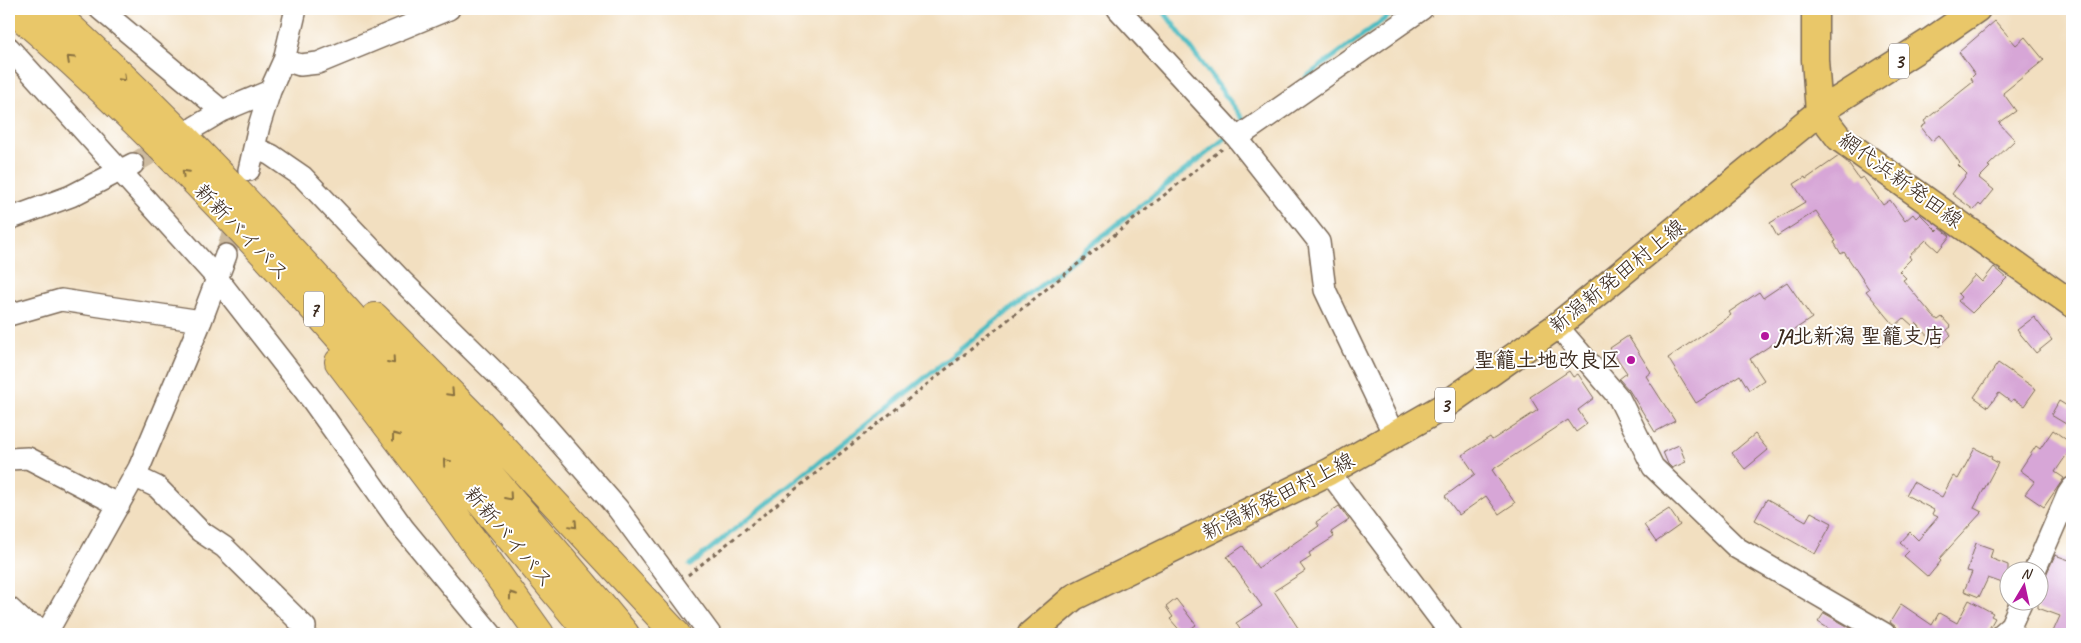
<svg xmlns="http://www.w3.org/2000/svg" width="2081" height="643" viewBox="0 0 2081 643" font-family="Caveat,'Klee One',sans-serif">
  <rect width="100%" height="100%" fill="#fff"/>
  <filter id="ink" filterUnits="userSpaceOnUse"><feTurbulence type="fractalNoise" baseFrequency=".02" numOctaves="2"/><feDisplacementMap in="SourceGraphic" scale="10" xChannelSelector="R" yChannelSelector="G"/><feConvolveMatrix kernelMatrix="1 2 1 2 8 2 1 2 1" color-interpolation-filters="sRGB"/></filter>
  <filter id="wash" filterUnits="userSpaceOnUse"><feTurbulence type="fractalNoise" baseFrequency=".0096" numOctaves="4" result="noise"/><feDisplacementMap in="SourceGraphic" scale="20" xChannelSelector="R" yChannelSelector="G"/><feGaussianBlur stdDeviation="1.12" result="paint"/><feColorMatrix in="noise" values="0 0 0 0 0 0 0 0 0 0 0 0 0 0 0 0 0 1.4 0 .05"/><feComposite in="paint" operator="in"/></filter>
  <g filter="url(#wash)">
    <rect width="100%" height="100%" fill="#f2dfc0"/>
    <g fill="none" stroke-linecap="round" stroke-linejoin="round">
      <!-- stream -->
      <path stroke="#4cbbc1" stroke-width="5" d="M1162,9l83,113
        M1306,77l92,-68
        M690,565l538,-429"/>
    </g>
    <g id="blocks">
      <!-- building -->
      <path fill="#d7a6d7" d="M1995,21l21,24 9,-8 19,23 -41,33 13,18 -17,12 16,17 -27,26 2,1 -11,11 15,12 -13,16 -2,-2 -5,6 -22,-16 15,-20 -9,-9 2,-2 -21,-28 -7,6 -11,-14 5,-3 -2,-3 49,-39 -2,-4 4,-4 -16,-22z
        M1839,156l8,6 12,17 4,-2 20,28 7,-5 15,21 8,-7 3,4 4,-4 17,17 3,-3 10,8 -12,15 -12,-11 -17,16 2,3 -12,12 7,7 -3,2 30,36 5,4 4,-3 9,10 -4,3 4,5 -12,12 -23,-24 -3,3 -9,-8 -9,8 -29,-35 3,-2 -25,-37 -3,2 -7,-12 2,-1 -20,-30 -39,25 -7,-13 35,-21 -11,-18 11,-7 1,2z
        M1994,267l13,11 -35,35 -14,-12 3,-4 -3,-3 17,-19 7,7z
        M1787,282l25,36 -62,41 14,21 -15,10 -9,-15 -44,28 -28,-45 63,-43 -2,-3 30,-20 4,6z
        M2034,317l18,23 -16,13 -19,-23z
        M1628,336l23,36 -5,4 29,45 -20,11 -26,-42 -10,-11 8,-6 -17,-25z
        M1998,363l38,26 -12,17 -11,-7 -2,3 -12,-9 -11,14 -14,-10z
        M1569,371l4,6 5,-3 16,24 -16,12 9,14 -11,8 -8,-12 -76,50 23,33 -16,11 -13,-18 -27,19 -14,-19 30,-22 -13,-19 28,-18 2,3 46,-30 -8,-13z
        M2059,401l13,8v4l-6,11 -15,-9z
        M2053,430l19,14v3l-17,25 9,6 -20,29 -19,-13 10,-13 -15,-11 16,-24 4,3z
        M1755,434l13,16 -23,19 -13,-16z
        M1679,445l7,17 -14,6 -4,-4 -5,-12z
        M1975,448l17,9 -1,2 7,4 -24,45 8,4 -43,47 2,2 -13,16 -24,-21 5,-5 -9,-8 10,-11 8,8 20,-23 -6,-3 2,-4 -28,-15 7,-13 29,15 11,-21 5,3z
        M1767,499l39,22 5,-9 21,11 -17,31 -60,-34z
        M1339,506l10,14 -18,12 3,5 -25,16 2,4 -11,7 5,7 -31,20 28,43h-59l-7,-11 26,-17 -35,-49 16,-11 15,22 61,-42 -3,-4z
        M1669,509l11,16 -24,17 -12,-17z
        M1976,543l17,6 -3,9 18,7v20l-20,-7 -9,19 -15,-6 8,-19 -5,-1z
        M2055,555l17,6v73h-20l8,-18 -22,-8v-26l8,-7z
        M1176,599l20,26 -13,9 -13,-15 3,-2 -7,-10z
        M1969,600l24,13 -2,3 4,2 -9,16h-89l-1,-7 -6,-5 11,-18 31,21 7,-12 18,10z
        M1824,613l37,21h-24l-19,-12z"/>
    </g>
  </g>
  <g filter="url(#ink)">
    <use href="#blocks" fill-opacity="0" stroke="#7b6957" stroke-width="1"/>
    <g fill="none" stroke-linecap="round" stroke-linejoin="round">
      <!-- minor-tunnel -->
      <path stroke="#cdbba0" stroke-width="21" stroke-dasharray="21 11" stroke-linecap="butt" d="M133,164l40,-24
        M226,255l12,-44
        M615,634l44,-35"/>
      <!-- minor casing -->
      <g stroke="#7b6957" stroke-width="24">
        <path id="minor" d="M100,9l122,102
          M1118,9l119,129 82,104 6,48 69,145
          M9,48l207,229 96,123 92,129 87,105
          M284,60l16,5 18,-2 131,-54
          M195,127l27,-16 48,-20
          M1237,138l185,-129
          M255,148l16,7 32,22 99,104 118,116 98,112 92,125
          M249,170l10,-44 11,-35 14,-31 12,-51
          M9,219l62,-23 62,-32
          M9,315l52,-15 140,21
          M1557,326l62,72 34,69 84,81 148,86
          M9,459l19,-1 91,47
          M1329,472l122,162
          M134,476l23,11 43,44 24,16 81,80 -2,7
          M2035,570l33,-76 4,-6
          M9,608l15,14 24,9
          M46,634l93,-166 62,-147 25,-66
          M2002,634l8,-7 12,-27"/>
      </g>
      <!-- major casing -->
      <g stroke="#7b6957" stroke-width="29">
        <path id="major" d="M1815,9v51l4,52 20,26 233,166
          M1031,634l43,-37 255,-125 112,-64 116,-82 262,-214 113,-72 45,-31"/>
      </g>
      <!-- highway casing -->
      <g stroke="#7b6957" stroke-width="30">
        <path id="highway" d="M12,9c216,185 397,407 578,625
          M50,9c147,132 280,280 409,430 56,65 112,129 166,195
          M375,317l103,104 198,213
          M339,362l108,142 93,130"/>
      </g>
      <!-- path -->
      <path stroke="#7b6957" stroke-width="3" stroke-dasharray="4 4" stroke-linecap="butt" d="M688,575l534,-426"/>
      <!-- minor -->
      <use href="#minor" stroke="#fff" stroke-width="21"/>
      <!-- major -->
      <use href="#major" stroke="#e9c769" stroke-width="26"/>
      <!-- highway -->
      <use href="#highway" stroke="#e9c769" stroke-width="28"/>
    </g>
    <!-- one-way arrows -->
    <defs><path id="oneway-chevron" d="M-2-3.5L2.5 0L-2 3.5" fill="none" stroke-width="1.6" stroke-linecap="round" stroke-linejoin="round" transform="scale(1.25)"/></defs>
    <g stroke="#897140">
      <use href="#oneway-chevron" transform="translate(70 59) rotate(-137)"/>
      <use href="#oneway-chevron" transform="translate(123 78) rotate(45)"/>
      <use href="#oneway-chevron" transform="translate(185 173) rotate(-135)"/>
      <use href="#oneway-chevron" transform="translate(392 361) rotate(49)"/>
      <use href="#oneway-chevron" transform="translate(451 393) rotate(46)"/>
      <use href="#oneway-chevron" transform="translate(395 436) rotate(-127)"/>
      <use href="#oneway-chevron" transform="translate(446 462) rotate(-130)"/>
      <use href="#oneway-chevron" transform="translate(509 497) rotate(49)"/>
      <use href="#oneway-chevron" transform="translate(574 525) rotate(47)"/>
      <use href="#oneway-chevron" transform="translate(512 595) rotate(-126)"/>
    </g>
  </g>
  <!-- markers -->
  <g fill="#b5179e" stroke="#fff" stroke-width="2">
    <circle cx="1765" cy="336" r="5"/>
    <circle cx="1631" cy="360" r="5"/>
  </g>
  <g text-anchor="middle" stroke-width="4" stroke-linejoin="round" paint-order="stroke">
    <!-- shield labels -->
    <g fill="#fff" stroke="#766a62" stroke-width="1">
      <rect x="1889" y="43.5" width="20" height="35" rx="4"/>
      <rect x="304" y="291.5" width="20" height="35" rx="4"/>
      <rect x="1435" y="387.5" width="20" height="35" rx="4"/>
    </g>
    <g font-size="20" font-weight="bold" fill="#3b2a1e">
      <text x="1899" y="68">3</text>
      <text x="314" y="316">7</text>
      <text x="1445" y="412">3</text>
    </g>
    <!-- street labels -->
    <g font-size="21" fill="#3b2a1e" stroke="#fff">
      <text transform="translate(1901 180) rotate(36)" y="7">網代浜新発田線</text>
      <text transform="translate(242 232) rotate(46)" y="7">新新バイパス</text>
      <text transform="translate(1617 276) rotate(-39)" y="7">新潟新発田村上線</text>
      <text transform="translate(1278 496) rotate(-27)" y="7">新潟新発田村上線</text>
      <text transform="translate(509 537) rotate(50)" y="7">新新バイパス</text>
    </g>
    <!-- poi labels -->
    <g font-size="21" font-weight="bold" fill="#3b2a1e" stroke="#fff" text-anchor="start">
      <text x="1775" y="343">JA北新潟 聖籠支店</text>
      <text x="1621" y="367" text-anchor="end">聖籠土地改良区</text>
    </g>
  </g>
  <!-- margin -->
  <rect width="2081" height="643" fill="none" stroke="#fff" stroke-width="30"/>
  <!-- north arrow -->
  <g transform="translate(2024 586) rotate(9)"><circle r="24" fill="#ffffff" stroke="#b1aaa5"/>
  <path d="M0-4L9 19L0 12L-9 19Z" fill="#b5179e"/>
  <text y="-8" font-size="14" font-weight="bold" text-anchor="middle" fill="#3b2a1e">N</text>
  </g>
</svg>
